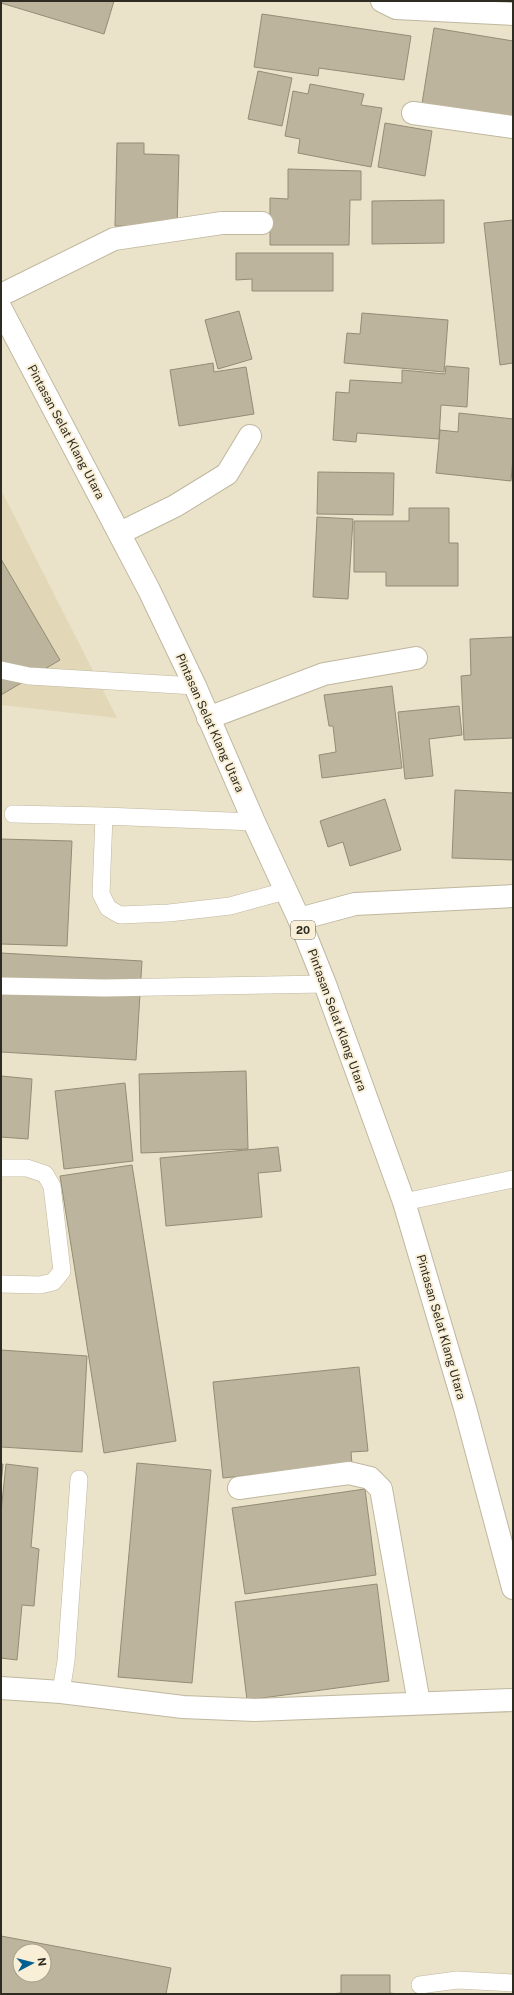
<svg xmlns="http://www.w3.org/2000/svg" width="514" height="1995" viewBox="0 0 514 1995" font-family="'Public Sans',sans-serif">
  <rect width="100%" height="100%" fill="#eae2c9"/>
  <!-- built -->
  <path fill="#e2d7b7" d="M1,490l116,228 -116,-13z"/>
  <!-- building -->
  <path fill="#bcb49c" stroke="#948c75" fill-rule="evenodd" d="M1,1h113l-10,33 -103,-31z
    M262,14l149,22 -7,44 -85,-12 -1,8 -64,-9z
    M434,28l79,13v84l-92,-15z
    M258,71l34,7 -10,48 -34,-7z
    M310,84l54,10 -3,11 21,3 -11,59 -73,-14 2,-14 -15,-3 8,-45 15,3z
    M385,123l47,8 -7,45 -47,-9z
    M117,143h27v11l35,1 -2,72 -62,-1z
    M288,169l73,2v29h-11l-1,45h-79v-47l18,1z
    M444,200v43l-72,1v-43z
    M513,220v143l-13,2 -16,-142z
    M236,253h97v38h-81v-12l-16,1z
    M239,311l13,48 -34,10 -13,-49z
    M362,313l86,7 -4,52 -100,-9 3,-30 13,1z
    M213,363l1,9 32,-5 8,47 -75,12 -9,-56z
    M446,366l23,2 -2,39 -26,-2 -2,34 -82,-6 -1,9 -23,-2 3,-48 13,1 1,-13 52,3v-13l43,4z
    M459,413l54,6v39l-2,23 -75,-8 4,-43 18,2z
    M318,472l76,1 -1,42 -76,-1z
    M409,508h40v35h9v43h-72v-14h-32v-51h55z
    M317,517l36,2 -5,80 -35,-2z
    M1,559l59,101 -59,35z
    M513,637v101l-49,2 -3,-64 10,-1 -1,-36z
    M392,686l10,82 -80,10 -3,-23 17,-3 -3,-26h-4l-5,-31z
    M459,706l3,29 -33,4 4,37 -28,3 -7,-67z
    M455,790l58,3v67l-61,-2z
    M385,799l16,51 -51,16 -7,-24 -15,5 -8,-26z
    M1,839l71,2 -5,105 -66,-2z
    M1,953l141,8 -6,99 -135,-8z
    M246,1071l2,78 -107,4 -2,-79z
    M1,1076l31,3 -4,60 -27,-2z
    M125,1083l8,78 -69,8 -9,-78z
    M278,1147l3,24 -23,2 4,44 -96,9 -6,-68z
    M132,1165l44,276 -72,12 -44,-277z
    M1,1350l86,6 -5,96 -81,-5z
    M359,1367l9,84 -17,1 1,12 -129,14 -10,-96z
    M137,1463l74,7 -19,213 -74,-6z
    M1,1464h2l-2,22z
    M6,1464l32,4 -7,79 8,2 -5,57 -12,-1 -5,55 -16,-2v-146z
    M365,1489l11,86 -131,19 -13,-86z
    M377,1584l12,97 -142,19 -12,-98z
    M1,1936l170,32 -5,26h-165zM20,1951h24v24h-24z
    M341,1975h49v18l8,1h-69l12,-1z"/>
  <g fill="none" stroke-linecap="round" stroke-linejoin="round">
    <!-- service casing -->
    <g stroke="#bfb79f" stroke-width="18">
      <path id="service" d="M1,670l28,6 166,10
        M13,814l91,2 150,6
        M104,816l-3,78 7,14 12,7 49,-2 61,-7 55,-15
        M1,986l104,2 220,-4
        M1,1168h26l18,6 7,12 10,85 -9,11 -13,3 -39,-1
        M404,1202l109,-23
        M61,1692l5,-31 13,-182
        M420,1985l37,-5 56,3"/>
    </g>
    <!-- minor casing -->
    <g stroke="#bfb79f" stroke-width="24">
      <path id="minor" d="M382,1l14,7 117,6
        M413,113l100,14
        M1,295l113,-56 108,-16h40
        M120,533l55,-27 52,-32 23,-38
        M208,718l116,-44 92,-16
        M299,919l56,-15 158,-8
        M239,1488l110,-15 21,5 11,11 38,214
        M1,1688l60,4 122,15 72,3 258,-10"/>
    </g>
    <!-- trunk casing -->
    <g stroke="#bfb79f" stroke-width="24">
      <path id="trunk" d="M1,309l148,281 46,96 59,136 45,97 26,65 79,218 61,206 48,180"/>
    </g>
    <!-- service -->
    <use href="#service" stroke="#fff" stroke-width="17"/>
    <!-- minor -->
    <use href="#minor" stroke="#fff" stroke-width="22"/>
    <!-- trunk -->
    <use href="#trunk" stroke="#fff" stroke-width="22"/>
  </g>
  <g text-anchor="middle" stroke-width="4" stroke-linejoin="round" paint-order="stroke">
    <!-- shield labels -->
    <rect fill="#f8efd6" stroke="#6b6658" stroke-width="1" x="291" y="921" width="24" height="18" rx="3"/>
    <g font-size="11" font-weight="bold" fill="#2e2b22">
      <text x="303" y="934">20</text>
    </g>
    <!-- street labels -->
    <g font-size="12" fill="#2e2b22" stroke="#f8efd6">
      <text transform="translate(66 432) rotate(62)" y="4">Pintasan Selat Klang Utara</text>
      <text transform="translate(210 723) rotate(66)" y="4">Pintasan Selat Klang Utara</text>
      <text transform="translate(337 1020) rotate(70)" y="4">Pintasan Selat Klang Utara</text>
      <text transform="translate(441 1327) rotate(74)" y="4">Pintasan Selat Klang Utara</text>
    </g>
  </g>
  <!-- border -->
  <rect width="514" height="1995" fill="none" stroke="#2e2b22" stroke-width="4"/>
  <!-- north arrow -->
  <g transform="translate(32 1963) rotate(83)"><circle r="19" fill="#f8efd6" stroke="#a7a18e"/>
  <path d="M0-3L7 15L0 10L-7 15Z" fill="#035f8f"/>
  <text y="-6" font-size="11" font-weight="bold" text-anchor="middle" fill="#2e2b22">N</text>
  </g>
</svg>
